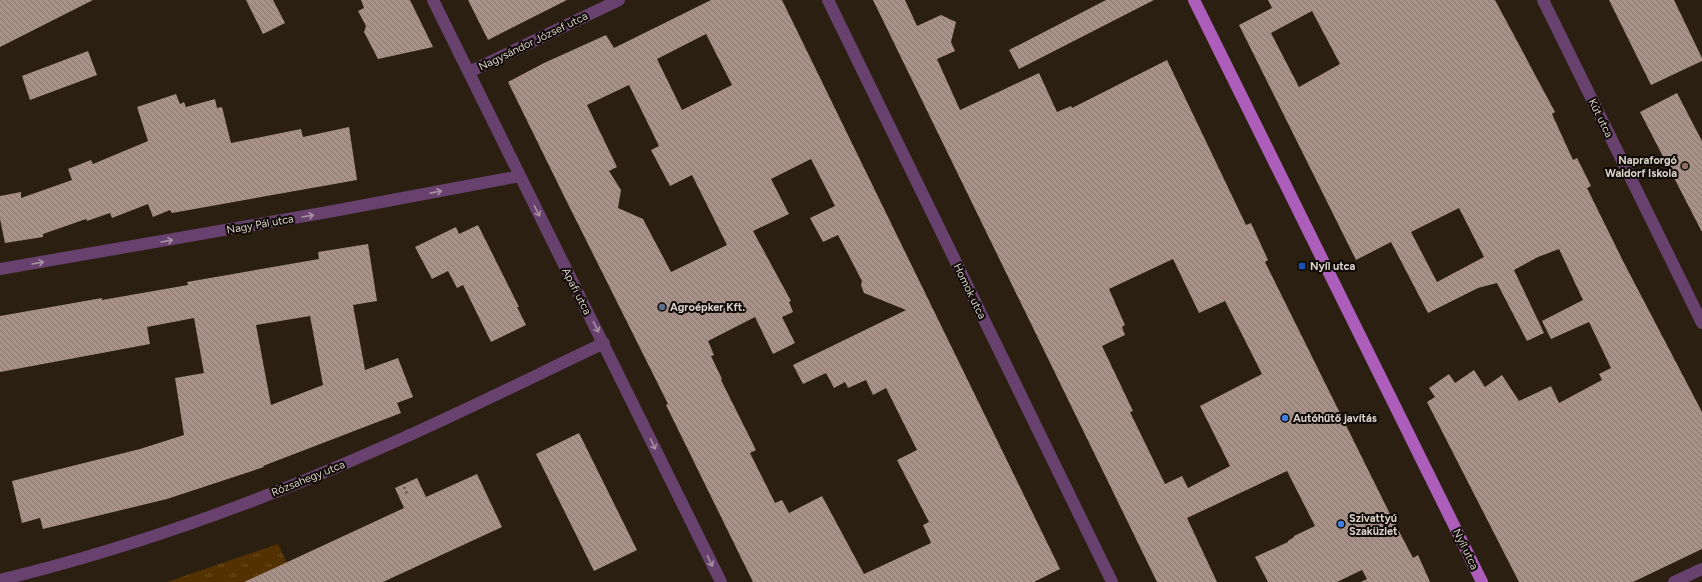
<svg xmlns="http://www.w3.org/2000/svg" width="1702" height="582" viewBox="0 0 1702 582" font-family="Figtree,sans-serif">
  <defs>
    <pattern id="park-tufts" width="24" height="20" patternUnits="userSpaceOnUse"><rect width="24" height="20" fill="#533101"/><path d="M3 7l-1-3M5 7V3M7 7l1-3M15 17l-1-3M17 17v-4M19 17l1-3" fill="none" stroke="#6b4e25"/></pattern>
    <pattern id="building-back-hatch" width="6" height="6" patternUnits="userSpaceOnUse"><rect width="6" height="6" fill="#a79188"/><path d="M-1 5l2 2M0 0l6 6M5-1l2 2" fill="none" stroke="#897872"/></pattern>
  </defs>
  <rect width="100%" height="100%" fill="#2b1f12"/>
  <!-- park -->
  <path fill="url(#park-tufts)" d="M278,544l18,38h-129z"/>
  <!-- building -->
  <path fill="url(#building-back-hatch)" fill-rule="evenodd" d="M0,0h93l-93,47z
    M246,0h27l12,23 -22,11z
    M361,0h49l23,47 -55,12 -14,-27 2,-6 -8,-15 6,-3z
    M468,0h99l-79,40z
    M711,0h71l278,569 -26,13h-281l-87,-177 2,-1 -105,-210 -55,-112 36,-19 62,-28 8,13zM706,34l26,51 -50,25 -25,-51zM629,85l30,61 -8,4 19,36 22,-11 35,70 -56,27 -28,-53 -25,-11 3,-18 -12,-19 8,-4 -30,-62zM811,159l24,47 -25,12 13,24 15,-7 24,46 -1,4 3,8 42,17 -113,55 10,19 23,-11 8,15 11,-6 3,6 18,-8 7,15 13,-7 31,62 -20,10 32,62 -6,3 8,18 -67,31 -42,-78 -33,17 -7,-13 -7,3 -25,-50 6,-3 -35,-70 1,-1 -11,-23 3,-1 -6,-14 47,-24 18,37 22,-11 -13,-26 11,-5 -4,-10 2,-1 -38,-70 36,-17 -18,-35z
    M873,0h32l12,26 24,-11 15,7 -5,20 4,9 -18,8 23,51 79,-37 18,39 14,-6 1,2 95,-48 79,165 5,-2 17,37 -3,2 125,252 23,44 5,-3 12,27h-69l6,-3 -5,-9 -25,12h-69l-13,-25 33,-15v-1l6,-4v-1l21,-10 -28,-55 -100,47 30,64h-60zM1173,259l26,54 26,-12 37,73 -62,32 30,60 -42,22 -6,-12 -17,8 -35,-72 3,-1 -31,-65 23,-11 -3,-8 3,-2 -16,-36z
    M1106,0h48l-135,69 -10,-19z
    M1268,0h227l60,112 -3,2 21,46 4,-2 14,28 -4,2 37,75 78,149v137l-69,33h-114l-92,-180 8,-5 -6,-9 20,-14 6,9 19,-13 11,17 17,-12 17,26 32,-15 8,17 43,-23 -3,-6 12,-6 -22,-46 -38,17 -9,-18 41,-21 -24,-51 -21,8 -24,13 30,63 -17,8 -30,-58 -19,5 -50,25 -37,-71 -35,18 -117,-235 33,-17zM1312,11l28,53 -41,23 -28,-54zM1459,208l25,49 -47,25 -26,-50z
    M1609,0h65l28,58v3l-51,24z
    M88,51l9,24 -67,25 -8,-24z
    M1677,93l25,48v91l-62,-120z
    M176,94l4,10 4,-2 2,5 29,-8 2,9 5,-1 9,36 70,-14 2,8 46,-10 8,53 -185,33 -2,-3 -17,7 -5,-13 -36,14 -2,-5 -23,8 -1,-2 -43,15v3l-38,6 -5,-24v-23l21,-4v6l51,-18 -4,-11 23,-9 2,4 55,-23 -11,-34z
    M478,225l41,82h-2l9,18 -35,17 -28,-57 -6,3 -9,-17 -16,8 -17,-32 41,-20 3,7z
    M368,244l9,57 -24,4 12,65 33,-12 15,39 -16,6 4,10 -138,53 1,1 -97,32 -124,30 -3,-11 -18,5 -10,-42 128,-32 44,-14 -9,-57 29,-5 -10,-55 -47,9 3,17 -150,28v-56l102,-18v2l86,-15 -1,-3 132,-23 -1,-7zM310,316l13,69 -52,20 -15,-80z
    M579,433l58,117 -43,21 -58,-117z
    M477,474l25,53 -119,55h-139l160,-74 -9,-20 22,-10 9,19z"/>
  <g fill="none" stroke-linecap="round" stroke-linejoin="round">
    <!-- path -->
    <path stroke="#62574b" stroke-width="2.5" stroke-dasharray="2 3" stroke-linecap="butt" d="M404,487l3,7"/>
    <!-- street -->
    <path stroke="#68416e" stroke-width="12" d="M433,0l288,582
      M828,0l284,582
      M1543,0l159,323
      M469,72l150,-72
      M0,269l328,-57 192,-36
      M0,580c128,-31 256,-77 376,-130 77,-33 152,-71 228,-107
      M1674,582l28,-13"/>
    <!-- primary -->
    <path stroke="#ad5dba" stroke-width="12" d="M1194,0l288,582"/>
  </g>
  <!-- one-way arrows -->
  <defs><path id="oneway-shaft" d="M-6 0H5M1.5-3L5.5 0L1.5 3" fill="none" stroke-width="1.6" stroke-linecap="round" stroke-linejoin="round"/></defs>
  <g stroke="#a791a1">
    <use href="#oneway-shaft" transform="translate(436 192) rotate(-11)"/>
    <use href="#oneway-shaft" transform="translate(537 211) rotate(63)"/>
    <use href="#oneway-shaft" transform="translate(308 216) rotate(-10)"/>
    <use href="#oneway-shaft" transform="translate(167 241) rotate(-10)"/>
    <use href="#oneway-shaft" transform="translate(38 263) rotate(-10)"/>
    <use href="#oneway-shaft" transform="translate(596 327) rotate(63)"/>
    <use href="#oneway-shaft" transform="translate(653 444) rotate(64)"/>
    <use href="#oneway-shaft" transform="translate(710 561) rotate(64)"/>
  </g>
  <!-- markers -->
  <circle fill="#8d6e63" stroke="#0f0a05" stroke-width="1.5" cx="1685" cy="166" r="4"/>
  <rect fill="#1a4fb4" stroke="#0f0a05" stroke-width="1.5" x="1298" y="262" width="8" height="8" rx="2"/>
  <circle fill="#5c6f8a" stroke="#0f0a05" stroke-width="1.5" cx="662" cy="307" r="4"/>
  <g fill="#3f7fe0" stroke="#0f0a05" stroke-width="1.5">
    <circle cx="1285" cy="418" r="4"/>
    <circle cx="1341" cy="524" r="4"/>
  </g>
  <g text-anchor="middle" stroke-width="4" stroke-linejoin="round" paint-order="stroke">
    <!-- street labels -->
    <g font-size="11" fill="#dbd3ca" stroke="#0f0a05">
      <text transform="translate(533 41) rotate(-26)" y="4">Nagysándor József utca</text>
      <text transform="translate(1601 118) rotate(64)" y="4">Kút utca</text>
      <text transform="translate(260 224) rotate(-10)" y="4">Nagy Pál utca</text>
      <text transform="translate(577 291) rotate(63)" y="4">Apafi utca</text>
      <text transform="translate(970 291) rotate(64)" y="4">Homok utca</text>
      <text transform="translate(308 478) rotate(-22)" y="4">Rózsahegy utca</text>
      <text transform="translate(1466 549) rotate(64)" y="4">Nyíl utca</text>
    </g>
    <!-- poi labels -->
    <g font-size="11" font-weight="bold" fill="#dbd3ca" stroke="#0f0a05" text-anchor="start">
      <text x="1677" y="164" text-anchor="end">Napraforgó<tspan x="1677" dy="13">Waldorf Iskola</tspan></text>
      <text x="1310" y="270">Nyíl utca</text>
      <text x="670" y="311">Agroépker Kft.</text>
      <text x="1293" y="422">Autóhűtő javítás</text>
      <text x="1349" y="522">Szivattyú<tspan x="1349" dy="13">Szaküzlet</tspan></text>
    </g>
  </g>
</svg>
